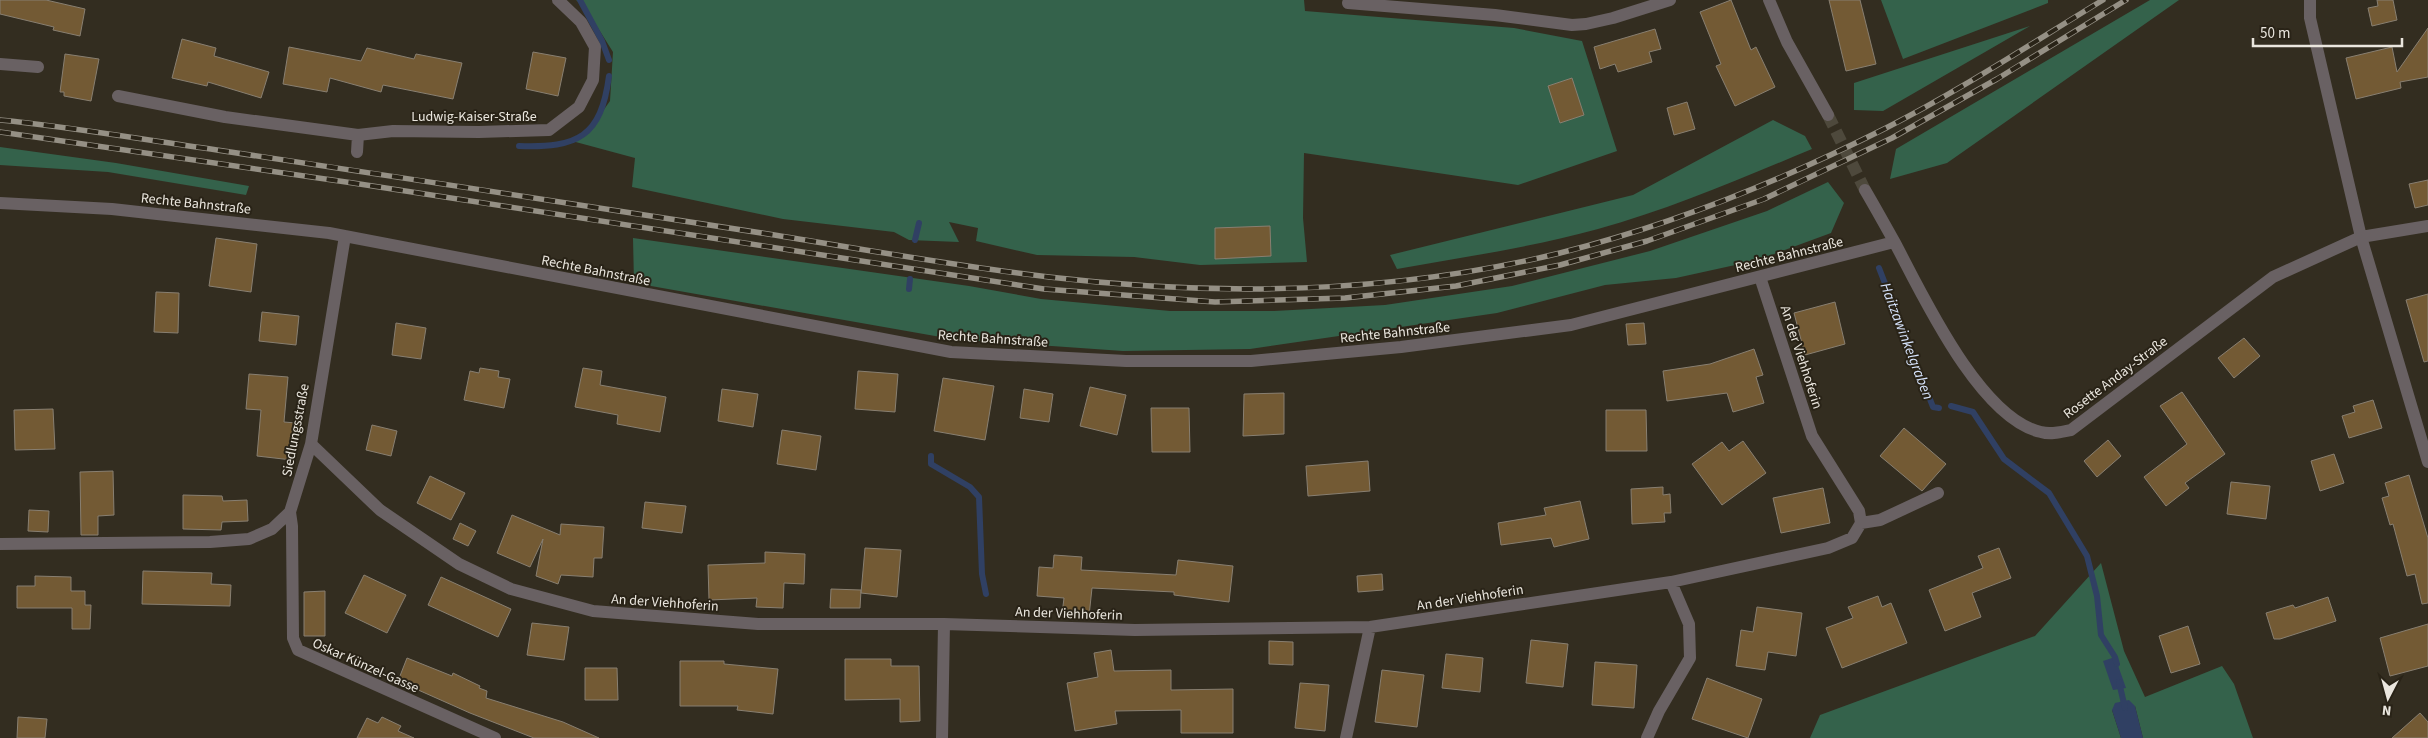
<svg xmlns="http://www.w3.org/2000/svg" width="2428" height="738" viewBox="0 0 2428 738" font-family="'Source Sans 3',sans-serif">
  <rect width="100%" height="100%" fill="#332d20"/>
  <!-- green -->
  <path fill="#34624b" d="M576,0h728l1,11 209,17 68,13 35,110 -99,34 -214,-32 -1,65 4,44 -107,3 -66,-8 -97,-2 -61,-14 2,-13 -29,-6 10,20 -50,-2 -15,-8 -111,-13 -151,-32 3,-29 -63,-17 23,-19 15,-21 3,-49 -27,-43z
    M1881,0h167v3l-145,56z
    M2150,0h29l-232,163 -57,16 6,-30z
    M2030,26l-147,85 -29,-1v-27z
    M1773,120l32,16 7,13c-70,29 -141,60 -214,80 -65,18 -134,28 -201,40l-7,-14 243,-60z
    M0,147l116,16 133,23 -3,9 -138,-23 -108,-7z
    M1828,182l16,21 -13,30 -73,27 -82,18 -71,7 -108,28 -247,36 -127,2 -171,-12 -318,-56 -1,-45 336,48 72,13 129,12h104l111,-6 127,-19 138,-35 117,-40z
    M2101,563l23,88 21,46 77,-31 12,18 19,54h-110l-8,-32 -23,4 9,28h-311l10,-23 215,-79z"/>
  <!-- water -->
  <path fill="#304063" d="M2115,657l11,31 -13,2 -10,-29z
    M2129,700l6,6 8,32h-22l-9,-28 3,-7z"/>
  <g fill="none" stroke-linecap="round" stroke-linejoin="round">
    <!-- stream -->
    <path stroke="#304063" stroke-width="6" d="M580,0l22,41 7,19
      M519,146c59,2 82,-9 90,-70
      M915,240l4,-17
      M1879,268l54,139 6,1
      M909,289l1,-10
      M1951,406l22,6 31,47 45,34 38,63 10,40 4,39 14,22 2,7
      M931,456v8l39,23 9,10 3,77 4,20
      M2119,682l6,26"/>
  </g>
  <!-- building -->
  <path fill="#735a34" stroke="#887f71" d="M0,0h46l39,9 -5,27 -27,-6 1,-3 -54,-13z
    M1731,0l20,50 5,-3 19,40 -40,19 -19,-40 5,-2 -21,-52z
    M1829,0h31l16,64 -30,7z
    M2377,0h16l4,20 -25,6 -4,-18 10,-2z
    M2428,28v49l-28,5 1,6 -45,11 -10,-41 46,-11 5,25z
    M1655,29l6,20 -12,3 3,10 -34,10 -3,-8 -15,5 -6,-22z
    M182,39l34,9 -2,8 55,16 -8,26 -53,-16 -1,4 -35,-8z
    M289,47l72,14 6,-13 47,11 2,-5 46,9 -9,36 -70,-14 -2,7 -51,-14 -3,14 -44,-8z
    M533,52l33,6 -8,38 -32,-7z
    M65,54l34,5 -8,42 -27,-5v-4h-4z
    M1572,78l12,37 -24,8 -12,-37z
    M1687,102l8,27 -21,6 -7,-27z
    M2428,180v25l-13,3 -6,-24z
    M1270,226l1,30 -56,3v-31z
    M216,238l41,6 -6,48 -42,-6z
    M156,292l23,1 -1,40 -24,-1z
    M2428,294v67l-4,1 -18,-62z
    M1835,302l10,42 -40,11 -11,-42z
    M262,312l37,4 -3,29 -37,-4z
    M396,323l30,5 -5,31 -29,-4z
    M1644,323l2,21 -18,1 -2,-21z
    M2244,338l16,18 -26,22 -16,-20z
    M1754,349l9,26 -7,2 8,26 -31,9 -6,-19 -60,8 -4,-30 47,-7z
    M480,368l19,3 -1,6 12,2 -6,29 -40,-8 6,-29 9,2z
    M583,368l19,3 -2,14 66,12 -6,35 -43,-8 1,-9 -43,-8z
    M858,371l40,3 -3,38 -40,-3z
    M249,374l39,3 -4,45 12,1 -4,37 -35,-4 4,-46 -15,-1z
    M943,378l51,8 -9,54 -51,-9z
    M1090,387l36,8 -9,40 -37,-9z
    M722,389l36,5 -5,33 -35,-6z
    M1024,389l29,5 -4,28 -29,-4z
    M2182,392l43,62 -40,29 4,5 -23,18 -22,-29 43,-33 -27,-38z
    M1284,393v41l-41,2 1,-42z
    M2373,400l9,28 -33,10 -7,-22 13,-4 -2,-6z
    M1151,408h38l1,44h-38z
    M53,409l2,40 -40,1 -1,-40z
    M1606,410h40l1,41h-41z
    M372,425l25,6 -6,25 -25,-6z
    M1904,428l42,36 -24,27 -42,-35z
    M782,430l39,6 -5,34 -39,-6z
    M2108,440l13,16 -24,21 -13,-16z
    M1743,441l23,32 -44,32 -30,-41 30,-22 7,9z
    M2334,454l10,29 -24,8 -9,-30z
    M1368,461l2,30 -62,5 -2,-30z
    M113,471l1,44 -16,1v19h-17l-1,-63z
    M2409,475l19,63v65l-6,1 -7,-30 -8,2 -14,-52 -3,1 -8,-27 7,-2 -4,-13z
    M430,476l35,17 -14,27 -34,-17z
    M2231,482l39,4 -4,33 -39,-5z
    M1663,487v8l7,-1 1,19h-7l1,9 -33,2 -1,-35z
    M1823,488l7,35 -49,10 -8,-35z
    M183,495l39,1 1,5 24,-1 1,21 -26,1 -1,8 -38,-1z
    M1580,501l9,38 -35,8 -3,-9 -50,7 -3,-22 48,-8 -2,-7z
    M645,502l41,4 -4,27 -40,-5z
    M29,510l20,1 -1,21 -20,-1z
    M512,515l48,20 1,-11 43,3 -2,31h-8l-1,19 -32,-2 -3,9 -22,-8 7,-37 -13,28 -33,-14z
    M460,523l16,8 -8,15 -15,-7z
    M865,548l36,2 -4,47 -36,-4z
    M1999,548l12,30 -39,15 9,24 -36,14 -16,-41 54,-22 -5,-12z
    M765,552l40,2 -1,30 -20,-1 -1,25 -27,-1 1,-9 -48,2 -1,-35 57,-2z
    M1054,555l28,2 -1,13 95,5 2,-15 55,6 -4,36 -55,-7v-3l-82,-4 -3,28 -27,-2 2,-16 -27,-2 2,-29 14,1z
    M143,571l69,2 -1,11 20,1 -1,21 -88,-2z
    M1382,574l1,16 -25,2 -1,-16z
    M364,575l42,20 -19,38 -42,-20z
    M35,576l36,1v14h14v14h6l-1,24h-18v-21h-55v-22h18z
    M441,577l70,32 -13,28 -70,-32z
    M831,589l30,1 -1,18h-30z
    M325,591v45h-21v-44z
    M1878,596l4,11 9,-4 16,40 -65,25 -16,-40 27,-10 -5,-11z
    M2328,597l8,24 -56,18h-6l-8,-26 27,-8 2,3z
    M1757,607l45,6 -6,43 -28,-4 -3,18 -29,-4 5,-36 12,2z
    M532,623l37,4 -5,33 -37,-5z
    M2428,624v42l-38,10 -10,-38z
    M2188,626l12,38 -29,9 -12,-37z
    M1531,640l37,4 -5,43 -37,-4z
    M1269,641l24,1v23l-24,-1z
    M1111,650l3,21 57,-1v20l62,-1v44h-52v-23l-66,1 2,13 -42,7 -8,-48 31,-6 -4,-24z
    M1446,654l37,4 -3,34 -38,-4z
    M407,658l45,18 1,-3 27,13 -1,2 8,3 -1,7 77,24 36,16h-65l-64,-25 -72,-32z
    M845,659h46v7h28l1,55 -20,1v-23l-55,1z
    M680,661h44v3l54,5 -5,45 -36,-4 1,-4h-58z
    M1595,662l42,3 -3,43 -42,-3z
    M585,668h32l1,32h-33z
    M1382,670l42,5 -7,52 -42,-5z
    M1707,678l55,21 -14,39 -56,-19z
    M1300,683l29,2 -4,46 -30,-3z
    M2420,713l8,9v16h-36z
    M18,717l29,2 -2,19h-28z
    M382,717l19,9 -3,5 16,7h-57l10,-20 11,5z"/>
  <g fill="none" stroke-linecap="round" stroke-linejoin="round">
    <!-- minor-tunnel -->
    <path stroke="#4e493c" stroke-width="12" stroke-dasharray="12 6" stroke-linecap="butt" d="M1828,115l37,75"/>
    <!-- minor -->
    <path stroke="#696163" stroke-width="12" d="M1769,0l18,42 41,73
      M2310,0v18l51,219 67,225
      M1348,3l147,12 77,10 14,-1 27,-6 57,-18
      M0,64l38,3
      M118,96l107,21 133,18 35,-4 86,1 70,-2 30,-23 14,-27 2,-33 -14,-25 -23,-22
      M357,152l1,-17
      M1865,190c10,17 20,35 30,53 27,51 85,176 146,189 10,3 20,0 30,-2l202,-153 88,-40 67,-11
      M0,203l112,6 217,24 622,119 175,9h125l150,-14 170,-22 323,-83
      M311,444l69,66 79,54 52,25 82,22 165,13h186l191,6 235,-3 301,-45 157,-34 24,-10 9,-15 -2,-12 -47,-75 -52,-159
      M290,512l2,14 1,112 5,12 197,88
      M1861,523l19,-3 58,-27
      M0,544l210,-2 39,-3 23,-10 18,-17 21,-68 34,-208
      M942,738l2,-114
      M1346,738l24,-111
      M1647,738l12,-27 31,-53 -1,-34 -18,-42"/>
    <!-- rail casing -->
    <g stroke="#959085" stroke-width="5.5">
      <path id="rail" d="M0,120c72,7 145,20 217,30 184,27 367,56 551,84 94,15 187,32 281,43 171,20 344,17 511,-24 112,-28 223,-73 326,-125 75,-38 146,-85 217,-128
        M0,132l353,51 691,106 171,13 130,-4 111,-12 104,-21 87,-24 117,-42 128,-61 105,-59 129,-79"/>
    </g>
    <!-- rail -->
    <use href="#rail" stroke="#292317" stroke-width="4" stroke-dasharray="11" stroke-linecap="butt"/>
  </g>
  <g text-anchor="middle" stroke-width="4" stroke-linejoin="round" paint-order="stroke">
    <!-- street labels -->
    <g font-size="14" fill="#eae6de" stroke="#292317">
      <text x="474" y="121">Ludwig-Kaiser-Straße</text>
      <text transform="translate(196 203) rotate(6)" y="5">Rechte Bahnstraße</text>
      <text transform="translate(1789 254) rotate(-14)" y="5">Rechte Bahnstraße</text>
      <text transform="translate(596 270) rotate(11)" y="5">Rechte Bahnstraße</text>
      <text transform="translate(1395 332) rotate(-6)" y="5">Rechte Bahnstraße</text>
      <text transform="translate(993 338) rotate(4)" y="5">Rechte Bahnstraße</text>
      <text transform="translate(1802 357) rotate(72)" y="5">An der Viehhoferin</text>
      <text transform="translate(2115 377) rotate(-37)" y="5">Rosette Anday-Straße</text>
      <text transform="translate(295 430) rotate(-79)" y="5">Siedlungsstraße</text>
      <text transform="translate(1470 597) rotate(-9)" y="5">An der Viehhoferin</text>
      <text transform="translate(665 602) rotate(4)" y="5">An der Viehhoferin</text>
      <text transform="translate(1069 613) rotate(2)" y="5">An der Viehhoferin</text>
      <text transform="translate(366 665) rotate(24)" y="5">Oskar Künzel-Gasse</text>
    </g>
    <!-- water labels -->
    <g font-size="15" font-style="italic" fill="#d7e4fd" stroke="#292317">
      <text transform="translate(1907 341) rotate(69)" y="5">Haitzawinkelgraben</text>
    </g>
  </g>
  <!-- north arrow -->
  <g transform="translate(2388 698) rotate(186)" stroke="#292317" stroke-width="4" paint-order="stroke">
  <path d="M0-4L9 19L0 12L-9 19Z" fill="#eae6de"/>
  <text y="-8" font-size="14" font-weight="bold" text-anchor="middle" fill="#eae6de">N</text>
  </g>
  <!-- scale -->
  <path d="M2253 38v8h149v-8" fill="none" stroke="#eae6de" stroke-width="2.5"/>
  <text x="2260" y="38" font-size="15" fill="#eae6de" stroke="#292317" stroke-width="4" paint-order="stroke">50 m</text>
</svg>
